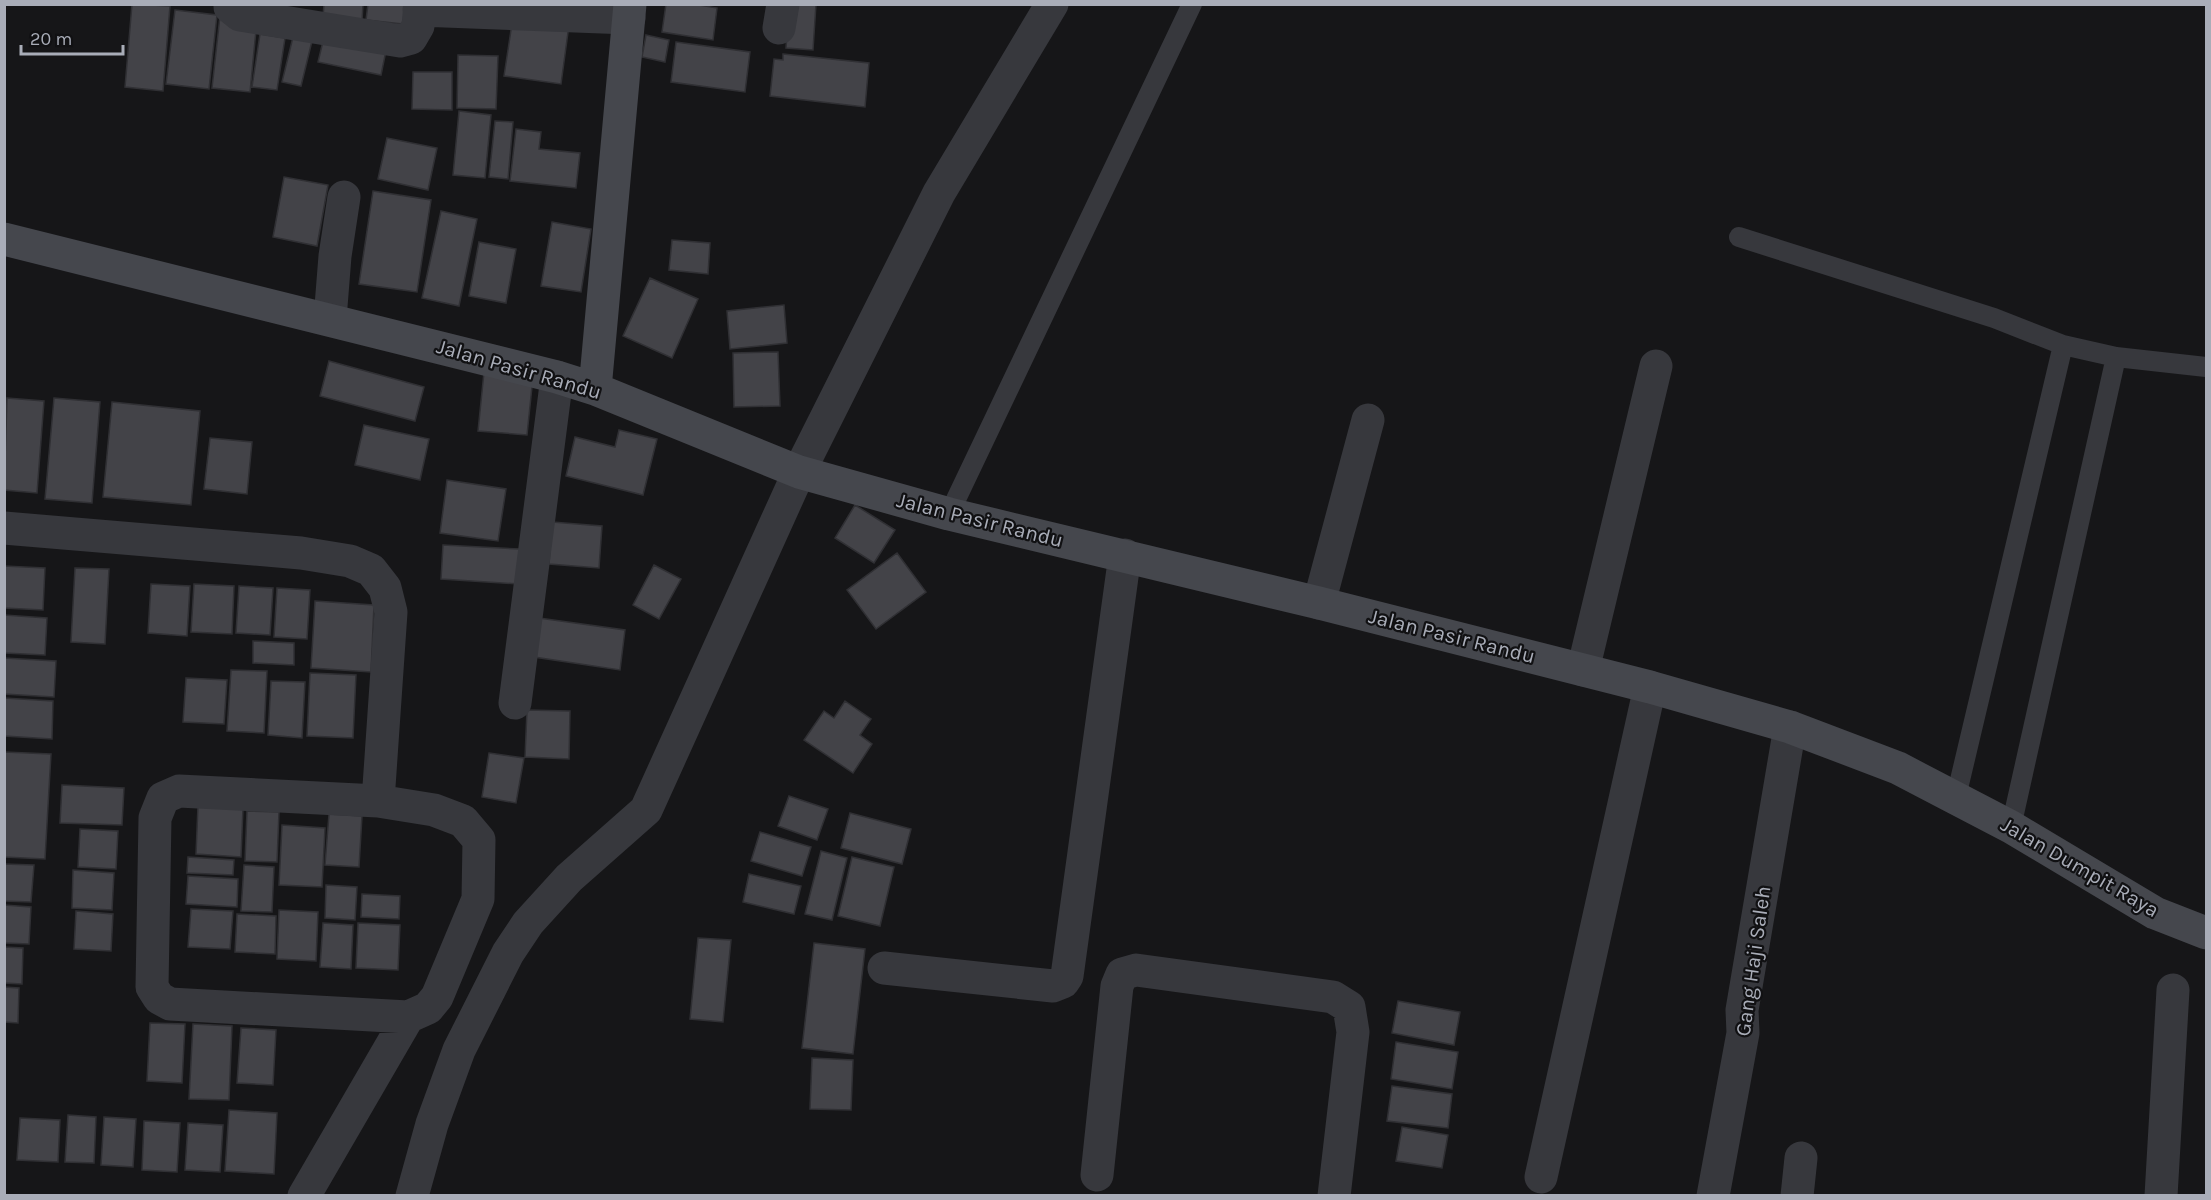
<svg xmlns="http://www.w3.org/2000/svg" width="2211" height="1200" viewBox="0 0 2211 1200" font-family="Karla,sans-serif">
  <rect width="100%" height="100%" fill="#161618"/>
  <!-- building -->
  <path fill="#434348" stroke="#303034" stroke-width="1.5" d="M132,4l38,2 -7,85 -38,-4z
    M324,4h39l-1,17 -39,-4z
    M368,4h47l-3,21 -46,-5z
    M666,4h27l24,4 -4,32 -51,-8z
    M789,4h27l-3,46 -27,-2z
    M175,10l42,5 -8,74 -43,-5z
    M220,16l37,4 -7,72 -38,-4z
    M513,17l56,8 -8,59 -57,-8z
    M325,33l62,13 -6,29 -63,-13z
    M260,34l25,4 -8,52 -25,-3z
    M646,35l23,5 -4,22 -23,-5z
    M293,37l19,4 -11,45 -19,-4z
    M676,42l74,10 -5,40 -74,-10z
    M783,54l86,9 -4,44 -95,-11 4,-37 9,1z
    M458,55l40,1 -2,53 -39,-1z
    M413,72h39v38l-40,-1z
    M459,111l32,4 -6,63 -32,-3z
    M495,121l18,1 -5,57 -19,-2z
    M516,129l25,3 -2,17 41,4 -4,35 -66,-7z
    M387,138l50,10 -9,42 -50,-11z
    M284,177l44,8 -11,61 -44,-9z
    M373,191l58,9 -14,92 -58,-8z
    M441,211l36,8 -18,87 -37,-8z
    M552,222l39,7 -10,63 -40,-6z
    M672,240l38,3 -2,31 -39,-4z
    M479,242l37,7 -10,54 -37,-7z
    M650,278l48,21 -26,59 -49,-22z
    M784,305l3,38 -57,6 -3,-38z
    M778,352l2,54 -46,1 -1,-54z
    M329,361l95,26 -9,34 -95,-25z
    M484,372l49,5 -6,58 -49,-4z
    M7,398l37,3 -7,92 -33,-3z
    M54,398l46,4 -8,101 -47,-4z
    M112,402l88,9 -9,94 -88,-8z
    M364,425l65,14 -9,41 -65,-15z
    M619,430l38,9 -14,56 -77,-19 9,-39 40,10z
    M210,438l42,4 -5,52 -43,-5z
    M447,480l59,9 -8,52 -58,-8z
    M855,505l40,25 -21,33 -39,-25z
    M552,522l50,4 -3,42 -50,-4z
    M443,545l77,4 -2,35 -77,-5z
    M897,553l29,39 -50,37 -29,-39z
    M654,565l27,14 -22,40 -26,-14z
    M4,566l41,2 -2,42 -39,-2z
    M75,568l34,1 -4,75 -34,-2z
    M151,584l39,2 -3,50 -39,-3z
    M194,584l40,2 -2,48 -41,-2z
    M239,586l34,2 -3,47 -34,-2z
    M277,588l33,2 -3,49 -33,-2z
    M315,601l59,4 -3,67 -60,-4z
    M4,615l43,3 -2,37 -41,-2z
    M539,618l86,12 -5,40 -86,-13z
    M253,641l41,2v22l-41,-2z
    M4,658l52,3 -2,36 -50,-3z
    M231,670l36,1 -3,62 -37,-2z
    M310,673l46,2 -3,63 -46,-2z
    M186,678l41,2 -3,44 -41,-2z
    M271,681l34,1 -3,56 -34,-3z
    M4,698l49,3 -1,38 -48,-3z
    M845,701l26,18 -11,16 12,9 -19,29 -49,-33 20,-29 10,7z
    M527,710l43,1 -1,48 -44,-2z
    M4,752l47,2 -6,105 -41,-2z
    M489,753l35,5 -8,45 -34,-6z
    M62,785l62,3 -2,37 -62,-2z
    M789,796l39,13 -11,31 -39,-14z
    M198,805l45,3 -2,49 -45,-3z
    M247,811l32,1 -2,50 -32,-1z
    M850,813l61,16 -9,35 -61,-16z
    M329,814l33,2 -3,51 -34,-2z
    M282,825l43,3 -3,59 -43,-2z
    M80,829l38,2 -2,38 -38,-2z
    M760,832l51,15 -9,29 -51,-15z
    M821,851l26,7 -15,62 -27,-6z
    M188,857l46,3 -1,15 -46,-2z
    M852,857l42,10 -14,59 -42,-10z
    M4,864l30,1 -3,37 -27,-1z
    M244,865l30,2 -2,45 -31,-1z
    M73,870l41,3 -2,37 -40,-2z
    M749,874l52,12 -7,28 -51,-12z
    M188,876l50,3 -1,28 -51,-3z
    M326,885l31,2 -2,33 -30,-2z
    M362,894l38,2 -1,23 -38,-2z
    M4,905l27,2 -2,37 -25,-1z
    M191,909l42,2 -3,38 -42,-2z
    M279,910l39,2 -2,49 -39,-2z
    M76,911l37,3 -2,37 -37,-2z
    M237,914l39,2 -1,38 -40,-2z
    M323,923l30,2 -2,44 -31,-2z
    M358,923l42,2 -2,45 -42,-2z
    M698,938l33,2 -8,82 -33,-3z
    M814,943l51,6 -12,105 -51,-6z
    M4,947l19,1 -1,36 -18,-1z
    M4,987l15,1 -1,35 -14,-1z
    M1398,1001l62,11 -6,33 -62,-12z
    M150,1023l35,1 -3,59 -35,-2z
    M193,1024l39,2 -3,74 -40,-1z
    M241,1028l35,2 -3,55 -36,-2z
    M1396,1042l62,10 -6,37 -61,-10z
    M812,1058l41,2 -2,50 -41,-1z
    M1392,1086l60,8 -4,34 -61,-7z
    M229,1110l48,3 -3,61 -49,-3z
    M68,1115l28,2 -2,46 -29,-1z
    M104,1117l32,2 -3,48 -32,-2z
    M20,1118l40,2 -2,42 -41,-2z
    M144,1121l36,2 -3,49 -35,-2z
    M188,1123l35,2 -3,47 -35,-2z
    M1402,1127l46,8 -6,33 -46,-7z"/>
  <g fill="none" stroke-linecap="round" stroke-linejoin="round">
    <!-- lane -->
    <path stroke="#37383d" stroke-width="20" d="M1739,237l255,81 69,27 53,12 90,10
      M949,514l243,-510
      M1956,797l107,-452
      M2011,827l105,-470"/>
    <!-- street -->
    <path stroke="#37383d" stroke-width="33" d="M230,4v3l10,8 160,26 11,-3 7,-12 2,-22
      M419,10l210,8
      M779,28l4,-24
      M330,319l5,-63 9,-59
      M4,528l297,25 49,8 21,9 14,18 6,24 -13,189 -199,-10 -16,7 -8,20 -3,169 7,11 11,6 238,13 20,-9 9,-11 41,-98 1,-59 -16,-19 -29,-11 -56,-9
      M1319,603l49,-183
      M1583,670l73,-304
      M515,703l42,-326
      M884,968l169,18 10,-4 4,-6 58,-421
      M1097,1175l20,-189 5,-12 14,-4 197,27 16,10 4,25 -19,164
      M1541,1177l109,-490
      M304,1196l104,-179
      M412,1196l20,-72 27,-74 49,-97 20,-30 41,-45 77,-68 153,-338 140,-279 113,-189
      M1713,1196l30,-163 -1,-23 48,-283
      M1797,1196l4,-38
      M2161,1196l12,-206"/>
    <!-- secondary -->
    <path stroke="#45474d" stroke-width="33" d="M4,239l553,138 38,12 204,83 150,42 370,89 331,84 140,40 108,41 113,59 144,86 51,20
      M595,389l35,-385"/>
  </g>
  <g text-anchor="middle" stroke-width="4.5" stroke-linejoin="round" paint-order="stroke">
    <!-- street labels -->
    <g font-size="21" fill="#a9adb8" stroke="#111113">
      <text transform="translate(519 369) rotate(16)" y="7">Jalan Pasir Randu</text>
      <text transform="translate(980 520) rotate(14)" y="7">Jalan Pasir Randu</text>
      <text transform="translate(1452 636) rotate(14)" y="7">Jalan Pasir Randu</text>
      <text transform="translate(2080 867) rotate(30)" y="7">Jalan Dumpit Raya</text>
      <text transform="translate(1753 961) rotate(-82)" y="7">Gang Haji Saleh</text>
    </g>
  </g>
  <!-- border -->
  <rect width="2211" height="1200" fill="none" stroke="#a9adb8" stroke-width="12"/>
  <!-- scale -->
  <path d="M21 45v9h102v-9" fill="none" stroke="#a9adb8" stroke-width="3"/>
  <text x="30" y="45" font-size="18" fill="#a9adb8" stroke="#111113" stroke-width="4.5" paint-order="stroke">20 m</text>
</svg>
